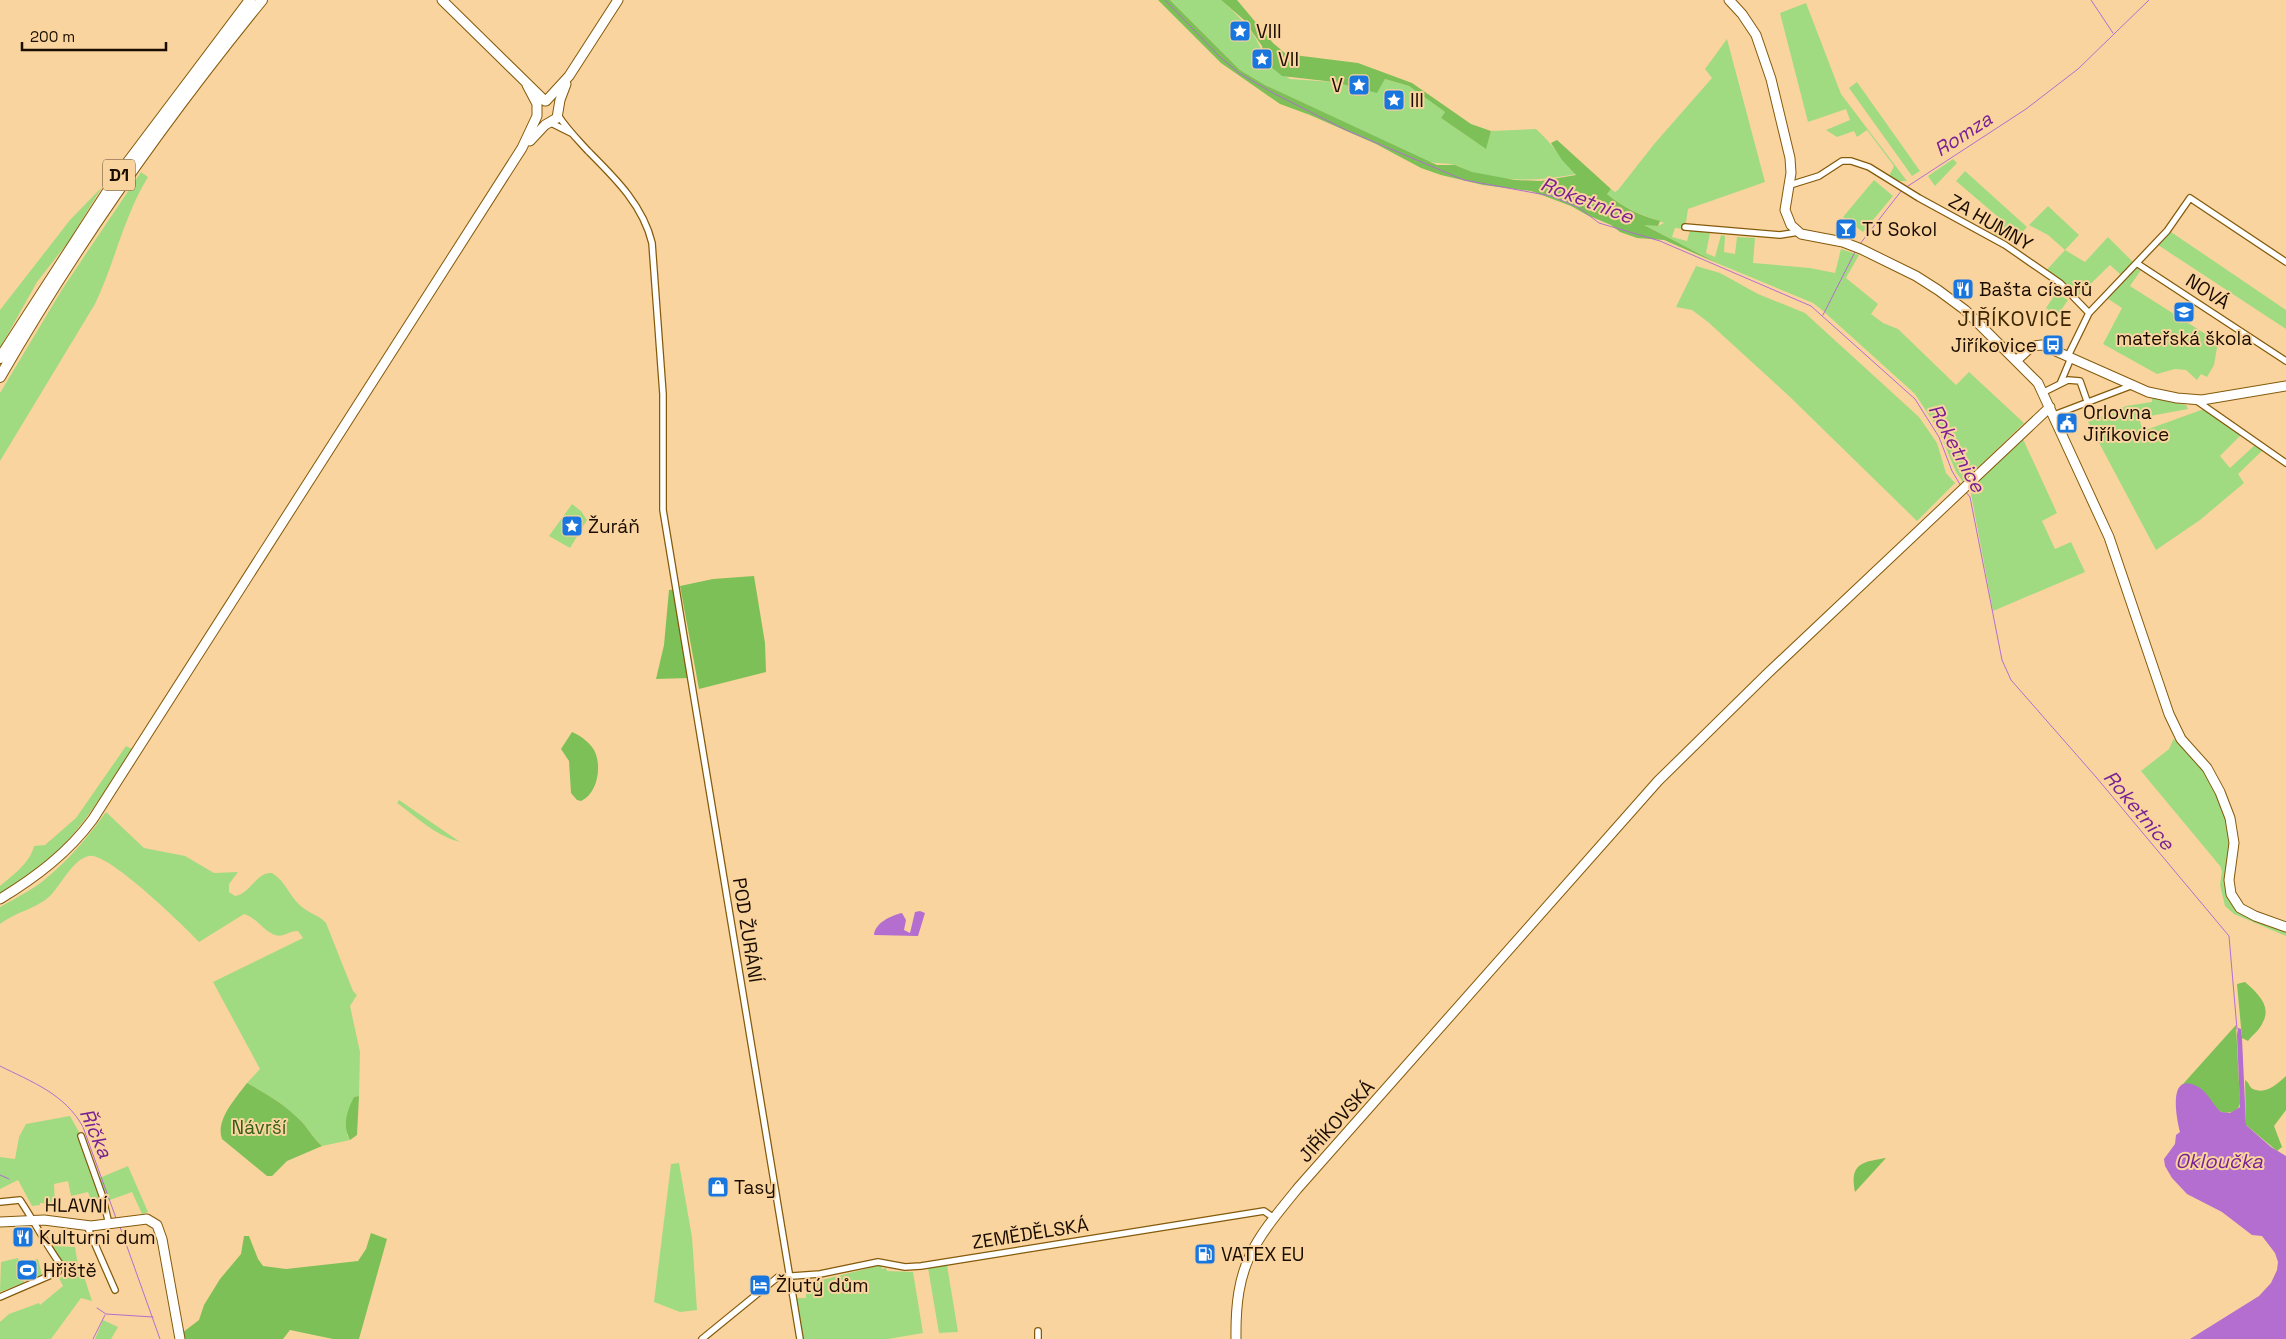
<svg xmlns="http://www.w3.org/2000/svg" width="2286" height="1339" viewBox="0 0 2286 1339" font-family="'Space Grotesk',sans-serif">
  <rect width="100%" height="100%" fill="#fad49e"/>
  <!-- green -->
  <path fill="#a0db82" d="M1170,0h51c20,18 38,35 44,62l25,17 44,3 43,10 8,-13 24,7 36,26 -4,6 44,30 6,-17 45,-2c16,14 26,31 41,45 -37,7 -67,8 -104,-1 -6,-2 -11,-6 -18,-8 -11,-3 -18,0 -30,-5l-160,-75 -25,-15z
    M1806,3l35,91 66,87h-8l-10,-5 5,-10 -27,-36 -10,7 -3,-6 -17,6 -11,-7 24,-10 -4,-11 -38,13 -28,-109z
    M1727,39l38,143 -77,27 -3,20 -10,-1 -3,9 15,4 3,-11 20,3 -4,20 9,4 6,-22 4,1 -1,16 11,2 2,-17 18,1 -2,25 57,5 25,5 6,-24 18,6 -13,23 32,26 -7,10 12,9 15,6 58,56 13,-13 55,51 -61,59 -7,-10 -18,-43 -23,-35 -93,-84 -9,-7 -94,-39 -77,-40 16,2 6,-3c-24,-9 -37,-13 -57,-29l4,-5 4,3 3,-2 37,-47 57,-65 -7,-9z
    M1857,82l63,89 -8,5 -63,-88z
    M1953,159l4,4 -22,23 -7,-10z
    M1965,171l62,56 -14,16 -20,-9 11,-12 -48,-41z
    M141,172l7,5c-24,39 -33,85 -53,127l-95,157v-68l63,-105z
    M1874,180l19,16 -30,36 -20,-15z
    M102,187l-33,54 -32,41 -37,66v-38l70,-90z
    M2048,206l31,29 -14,15 20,12 23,-25 33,33 -11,16 88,56 -4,23 -7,12 -6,-3 -4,6 -11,-10 -11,-1 -18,5 -54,-30 19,-36 -20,-13 19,-20 -11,-10 -35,34 -32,-25 22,-24 -17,-15 -19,-10z
    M2171,232l115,78v19l-128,-84z
    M1696,266l24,7 38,21 47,19 114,104 18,26 9,30 9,10 -38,38 -127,-124 -82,-75 -16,-12 -16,-3z
    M2056,293l12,7 -11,16 -11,-8z
    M2152,398l34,7 2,4 -49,9 4,13 61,-22 37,26 -21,21 10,12 25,-23 8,5 -25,24 6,9 -44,37 -44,30 -68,-128 38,-16 26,-4z
    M2023,439l34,74 -15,8 13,28 16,-7 14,30 -92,39 -22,-117 4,-11z
    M572,504l9,7 6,9 -17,28 -21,-12z
    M2178,738c14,17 30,34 39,53 17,34 15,76 17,114l52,24v7l-52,-22 -9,-8 -5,-21 2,-14 -2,-5 -79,-95 28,-22 4,-9z
    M126,746l6,3c-40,62 -65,107 -132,144v-7c13,-11 30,-23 34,-40l11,-1 31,-27z
    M399,800l61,42c-26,-7 -42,-24 -63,-39z
    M106,812l38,36 41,8 29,17 24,-1 -9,12v8l6,4c15,-2 22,-25 37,-23 14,8 18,25 30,34 8,7 17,8 24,16l27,68 4,4 -7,11 10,46 -1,44 -5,1 -7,38 3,5 -28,6c-8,-7 -13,-16 -20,-24 -16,-17 -35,-28 -55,-39l13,-14 -47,-87 90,-44 -5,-7c-8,-1 -15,7 -23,4 -12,-4 -19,-18 -31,-21l-45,28c-15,-16 -91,-90 -110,-86 -16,3 -28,29 -39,40 -14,13 -35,16 -50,28v-17c14,-8 30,-16 43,-26 25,-20 45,-44 63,-69z
    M70,1116l9,16 18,47 31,-13 20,46 -6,2 -10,-22 -39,14 -5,-14 -17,4 -3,-15 -14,3 1,20 -15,-1v2l-8,1 -14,-26 -18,9v-32l15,2 4,-22 7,-13z
    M679,1163l13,74 5,73 -17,2 -26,-10 17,-138z
    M51,1246l24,1 4,24 3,-1 10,31 -11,-3 -30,41h-51v-17l9,-8 30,-11 1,2 23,-19 -4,-8 12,-4z
    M18,1258l2,5 18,-4 4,16 -7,2 -2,-5 1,5 -10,3v3l-24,9 1,-30z
    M881,1265l1,4 4,-1 1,3 26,1 10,61 -35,6h-85l-7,-41h10v-4l6,-2 -2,-9z
    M947,1265l11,67 -19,1 -11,-65z
    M103,1320l15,7 -7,12h-16z"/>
  <!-- forest -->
  <path fill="#7dc057" d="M1158,0h12l70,70 25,15 172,80h18l17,7 43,8 26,1 35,-6 -14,-15 -11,-17 6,-3 54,49 -4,5c17,14 32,21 53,27l-2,5 -14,-1 75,39 -55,-24 -27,-2 -17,-6 -9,-7 -24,-10 -16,-9 -40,-15 -48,-6 -42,-10 -20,-7 -45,-24 -66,-29 -30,-11 -59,-41z
    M1221,0h16l36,43 13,11 72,9 54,20 59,41 20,7 -5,18 -45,-31 4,-6 -36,-26 -24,-7 -8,14 -43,-11 -52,-6 -17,-14 -3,-16 -19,-27z
    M754,576l11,67 1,29 -67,17 -19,-103 33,-7z
    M675,589l14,89 -33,1 8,-34 5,-55z
    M572,732c8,3 20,12 23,20 7,16 2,42 -14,49l-4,-1 -6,-7 -2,-32 -8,-12z
    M2245,982c11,10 27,23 18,40 -3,8 -10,12 -15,19l-6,-3 -5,-54z
    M2236,1025l4,78c-1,9 -12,11 -19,9l-38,-28z
    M2286,1076v34l-12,16 8,21 -5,4 -31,-26 -1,-45c5,3 3,6 8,9 13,6 24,-5 33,-13z
    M247,1083c20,11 39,22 55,39 7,8 12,17 20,24l-35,15 -15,15h-5l-45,-37c-7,-19 14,-41 25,-56z
    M359,1096l-2,39 -7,5c-8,-15 -3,-29 4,-43z
    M1886,1158l-31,34c-6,-29 8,-30 31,-34z
    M371,1233l16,6 -28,100h-26l-43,-9 -7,9h-101v-6l17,-13 5,-15 16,-26 21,-25 3,-18h5l9,23 5,7 23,3 72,-8 8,-12z"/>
  <!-- water -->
  <path fill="#b36ecf" d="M920,911l5,2 -7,23c-15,0 -29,-1 -44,-1 1,-12 16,-19 28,-22l4,7 -2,10 6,3 5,-21z
    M2238,1028l3,1 1,9 4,87 25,22 15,9v183h-96l69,-43 12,-13 6,-13 1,-8 -3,-9 -13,-17 -10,-1 -30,-23 -35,-18 -15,-16 -7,-12 -1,-7 11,-15 1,-9 4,-3c-4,-15 -13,-64 20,-44 8,5 13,17 21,24l9,1 10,-6 -3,-72z"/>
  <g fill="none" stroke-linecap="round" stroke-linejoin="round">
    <!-- stream -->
    <path stroke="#b36ecf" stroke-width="1" d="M1165,0l54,56 20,17 34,20 73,37 118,50 87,16 27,11 21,16 61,18 151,65 104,93 24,38 13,34 9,15
      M2091,0l22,33
      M1905,188l121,-79 52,-40 71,-69
      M1860,244l42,-54
      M1823,315l32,-63
      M1965,491l5,6 32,163 9,20 85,97 133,159 8,93
      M0,1066c32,16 65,28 83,61l33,91
      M0,1175l9,4
      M120,1227l40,112
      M97,1308l9,6 47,3
      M93,1339l12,-24"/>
    <!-- street casing -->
    <g stroke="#845a0b" stroke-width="8">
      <path id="street" d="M558,115c8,13 20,25 30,36 27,27 55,54 64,92l11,151v116l137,829
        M551,123l20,10
        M1790,185l29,-9 23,-15h9l18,6 50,31 86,47 55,38 29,30
        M1685,227l95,8 19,-3
        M2138,264l148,97
        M2068,356l21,-43 78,-82 23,-33 96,64
        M2060,384l8,-4 12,1 7,20
        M2044,392l16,-8 11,-26
        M2197,401l89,62
        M2054,415l79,-30
        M81,1136l21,59 7,29
        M0,1202l20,-2c14,21 25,43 40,64l-2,8 -58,25
        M87,1226l28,64
        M702,1339l76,-62 42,-3 58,-12 27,5 16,-1 343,-55 10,7
        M1038,1339v-8"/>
    </g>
    <!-- secondary casing -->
    <g stroke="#845a0b" stroke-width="11">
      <path id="secondary" d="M442,0l103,101
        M1729,0l13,14 14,21 15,44 19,79 1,15 -6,37 6,15 10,9 42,8 18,7 55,27 22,14 27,20 73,73 71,154 60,177 12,25 26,29 13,24 10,26 4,25 -5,37 2,14 9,14 15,8 31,11
        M546,101l23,-25 49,-76
        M530,141l15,-16 12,-7 3,-18 6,-16
        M2017,360l15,-14 10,-1 106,47 29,6 25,2 84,-14
        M0,899c36,-22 68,-46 93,-80l429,-671 15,-32v-12l-10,-19
        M0,1222l44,-2 47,6 56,-7 10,6 5,14 18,100
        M1236,1339c-1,-75 17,-96 62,-151l360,-407 110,-108 282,-266"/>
    </g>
    <!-- highway casing -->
    <g stroke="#845a0b" stroke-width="12">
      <path id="highway" d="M0,358l119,-184 131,-174
        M0,377c76,-132 166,-259 262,-377"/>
    </g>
    <!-- street -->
    <use href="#street" stroke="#fff" stroke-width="5.5"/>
    <!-- secondary -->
    <use href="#secondary" stroke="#fff" stroke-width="9"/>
    <!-- highway -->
    <use href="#highway" stroke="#fff" stroke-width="10"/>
  </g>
  <!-- icons -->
  <defs>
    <g id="sight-square" transform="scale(1.125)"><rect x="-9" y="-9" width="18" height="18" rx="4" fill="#1976df" stroke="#fad49e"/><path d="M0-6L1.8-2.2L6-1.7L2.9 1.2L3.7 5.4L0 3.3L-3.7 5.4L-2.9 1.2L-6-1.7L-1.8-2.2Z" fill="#fff"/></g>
    <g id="bar-square" transform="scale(1.125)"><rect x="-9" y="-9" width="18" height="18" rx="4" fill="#1976df" stroke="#fad49e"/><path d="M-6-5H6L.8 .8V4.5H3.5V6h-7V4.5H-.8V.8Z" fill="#fff"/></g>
    <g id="restaurant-square" transform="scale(1.125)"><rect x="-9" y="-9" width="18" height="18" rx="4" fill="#1976df" stroke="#fad49e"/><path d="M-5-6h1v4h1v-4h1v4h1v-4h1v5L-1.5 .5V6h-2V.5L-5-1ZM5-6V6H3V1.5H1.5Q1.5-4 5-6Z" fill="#fff"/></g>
    <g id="school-square" transform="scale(1.125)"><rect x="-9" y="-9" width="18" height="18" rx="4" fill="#1976df" stroke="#fad49e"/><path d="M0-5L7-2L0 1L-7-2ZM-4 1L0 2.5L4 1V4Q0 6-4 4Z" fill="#fff"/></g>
    <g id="bus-square" transform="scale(1.125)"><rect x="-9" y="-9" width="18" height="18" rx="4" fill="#1976df" stroke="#fad49e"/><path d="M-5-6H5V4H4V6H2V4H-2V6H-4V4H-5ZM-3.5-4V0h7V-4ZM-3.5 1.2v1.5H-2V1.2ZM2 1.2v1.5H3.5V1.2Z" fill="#fff"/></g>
    <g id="civic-square" transform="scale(1.125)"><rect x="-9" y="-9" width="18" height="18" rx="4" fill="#1976df" stroke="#fad49e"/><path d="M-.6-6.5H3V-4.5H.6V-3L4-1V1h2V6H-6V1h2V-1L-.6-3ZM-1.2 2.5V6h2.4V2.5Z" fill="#fff"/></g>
    <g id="shop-square" transform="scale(1.125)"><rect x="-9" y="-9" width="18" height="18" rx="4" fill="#1976df" stroke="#fad49e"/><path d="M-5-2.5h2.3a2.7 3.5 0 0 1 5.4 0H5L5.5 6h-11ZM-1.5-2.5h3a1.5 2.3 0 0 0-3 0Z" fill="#fff"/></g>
    <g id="fuel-square" transform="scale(1.125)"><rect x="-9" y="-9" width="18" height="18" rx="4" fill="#1976df" stroke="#fad49e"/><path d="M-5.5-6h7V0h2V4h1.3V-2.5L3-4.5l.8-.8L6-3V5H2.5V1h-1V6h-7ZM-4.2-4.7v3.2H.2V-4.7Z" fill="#fff"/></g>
    <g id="stadium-square" transform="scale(1.125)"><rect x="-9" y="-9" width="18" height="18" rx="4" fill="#1976df" stroke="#fad49e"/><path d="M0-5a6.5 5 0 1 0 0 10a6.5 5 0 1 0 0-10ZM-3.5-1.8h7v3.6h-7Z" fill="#fff"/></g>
    <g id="hotel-square" transform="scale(1.125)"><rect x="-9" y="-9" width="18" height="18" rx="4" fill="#1976df" stroke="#fad49e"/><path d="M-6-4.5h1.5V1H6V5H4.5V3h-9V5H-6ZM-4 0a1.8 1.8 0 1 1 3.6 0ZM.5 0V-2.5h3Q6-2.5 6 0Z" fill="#fff"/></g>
  </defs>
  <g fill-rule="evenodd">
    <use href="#sight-square" x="1240" y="31"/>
    <use href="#sight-square" x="1262" y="59"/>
    <use href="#sight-square" x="1359" y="85"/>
    <use href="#sight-square" x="1394" y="100"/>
    <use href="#bar-square" x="1846" y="229"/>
    <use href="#restaurant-square" x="1963" y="289"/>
    <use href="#school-square" x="2184" y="312"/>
    <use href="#bus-square" x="2053" y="345"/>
    <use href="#civic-square" x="2067" y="423"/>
    <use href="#sight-square" x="572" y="526"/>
    <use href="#shop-square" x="718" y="1187"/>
    <use href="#restaurant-square" x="23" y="1237"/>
    <use href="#fuel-square" x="1205" y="1254"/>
    <use href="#stadium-square" x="27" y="1270"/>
    <use href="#hotel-square" x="760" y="1285"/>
  </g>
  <g text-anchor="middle" stroke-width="4" stroke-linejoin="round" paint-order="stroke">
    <!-- shield labels -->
    <rect fill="#fad49e" stroke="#5d492f" stroke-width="1" x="103" y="159.5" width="32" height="31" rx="4"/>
    <g font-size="18" font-weight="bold" fill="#1a0d00">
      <text x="119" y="181">D1</text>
    </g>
    <!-- poi labels -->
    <g font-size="19" fill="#1a0d00" stroke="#fad49e" text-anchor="start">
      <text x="1256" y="38">VIII</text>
      <text x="1278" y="66">VII</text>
      <text x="1343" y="92" text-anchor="end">V</text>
      <text x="1410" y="107">III</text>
      <text x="1862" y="236">TJ Sokol</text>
      <text x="1979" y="296">Bašta císařů</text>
      <text x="2184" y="345" text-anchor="middle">mateřská škola</text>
      <text x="2037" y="352" text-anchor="end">Jiříkovice</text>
      <text x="2083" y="419">Orlovna<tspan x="2083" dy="22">Jiříkovice</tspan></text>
      <text x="588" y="533">Žuráň</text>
      <text x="734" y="1194">Tasy</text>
      <text x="39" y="1244">Kulturni dum</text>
      <text x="1221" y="1261">VATEX EU</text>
      <text x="43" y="1277">Hřiště</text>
      <text x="776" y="1292">Žlutý dům</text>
    </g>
    <!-- street labels -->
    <g font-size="19" fill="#1a0d00" stroke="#fad49e">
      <text transform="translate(1991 222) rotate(30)" y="7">ZA HUMNY</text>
      <text transform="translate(2208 291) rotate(33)" y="7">NOVÁ</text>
      <text transform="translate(748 930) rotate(81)" y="7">POD ŽURÁNÍ</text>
      <text transform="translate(1336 1121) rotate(-48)" y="7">JIŘÍKOVSKÁ</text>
      <text transform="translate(76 1205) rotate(1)" y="7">HLAVNÍ</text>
      <text transform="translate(1030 1233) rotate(-9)" y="7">ZEMĚDĚLSKÁ</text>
    </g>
    <!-- park labels -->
    <g font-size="19" fill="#335e17" stroke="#fad49e">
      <text x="259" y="1134">Návrší</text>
    </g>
    <!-- water labels -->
    <g font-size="20" font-style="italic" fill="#782195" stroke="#fad49e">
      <text transform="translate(1963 134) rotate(-33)" y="7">Romza</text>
      <text transform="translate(1587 200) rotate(21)" y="7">Roketnice</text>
      <text transform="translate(1957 448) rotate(62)" y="7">Roketnice</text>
      <text transform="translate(2139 810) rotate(50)" y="7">Roketnice</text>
      <text transform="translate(96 1133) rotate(66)" y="7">Říčka</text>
      <text x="2219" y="1168">Okloučka</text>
    </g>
    <!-- quarter labels -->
    <g font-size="21" letter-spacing="1" fill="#3c2600" stroke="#fad49e">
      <text x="2015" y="326">JIŘÍKOVICE</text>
    </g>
  </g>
  <!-- scale -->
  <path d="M22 42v8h144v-8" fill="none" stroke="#1a0d00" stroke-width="2.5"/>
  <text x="30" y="42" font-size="15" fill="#1a0d00" stroke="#fad49e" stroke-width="4" paint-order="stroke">200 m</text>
</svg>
